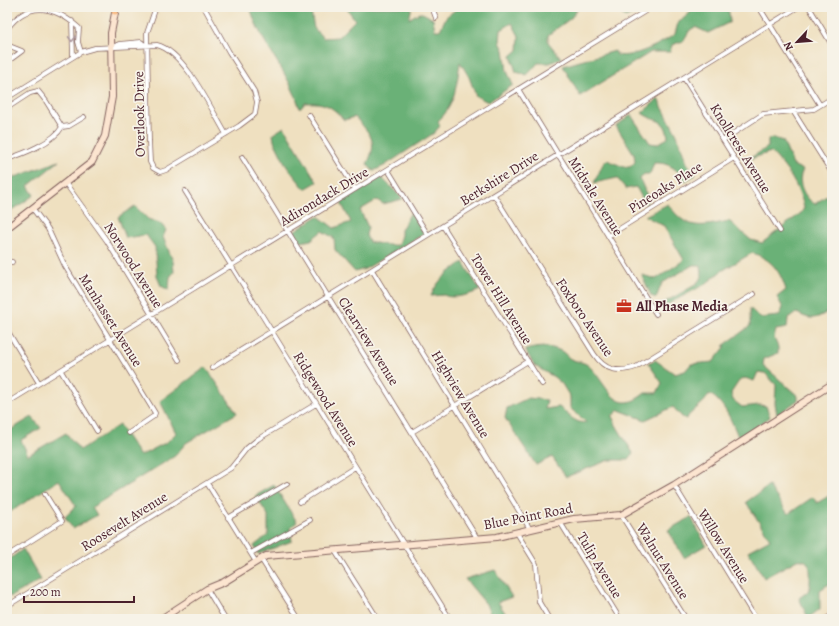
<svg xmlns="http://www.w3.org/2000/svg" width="839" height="626" viewBox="0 0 839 626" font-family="Alegreya,serif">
  <rect width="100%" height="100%" fill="#f7f3e8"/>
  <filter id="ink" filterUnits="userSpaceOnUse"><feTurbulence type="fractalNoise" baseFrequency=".025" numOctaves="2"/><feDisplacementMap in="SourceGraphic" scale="8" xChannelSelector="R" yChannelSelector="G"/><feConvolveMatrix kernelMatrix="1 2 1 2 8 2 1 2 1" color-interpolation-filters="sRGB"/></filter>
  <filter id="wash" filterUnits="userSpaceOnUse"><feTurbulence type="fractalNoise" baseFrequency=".012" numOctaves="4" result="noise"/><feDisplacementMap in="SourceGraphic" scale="16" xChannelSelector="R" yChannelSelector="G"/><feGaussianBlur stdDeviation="0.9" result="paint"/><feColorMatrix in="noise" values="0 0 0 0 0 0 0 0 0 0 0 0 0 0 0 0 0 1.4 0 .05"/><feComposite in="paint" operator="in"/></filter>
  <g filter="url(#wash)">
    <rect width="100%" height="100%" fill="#efe0c0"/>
    <!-- forest -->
    <path fill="#6ab177" stroke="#5a6851" d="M250,7h68l-7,5 3,16 9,10 15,-1 17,-17 -9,-13h66l-3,12c12,-8 11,-8 24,0l2,11h5l6,-13 13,-10h120l-8,11 -23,17v7l13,16 -11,5h-12l-11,12 -11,-3 -5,-16 7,-6 1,-14 -7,-13 -11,7 -1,12 4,8 3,21 6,14 -25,17 -12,-6 -7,-19 -9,-15c-3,21 -5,44 -22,59l2,5 -6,7 -50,33 -11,5 -6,-7c12,-23 3,-30 -12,-47l-11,3c-13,-15 -20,-18 -39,-17l-5,6c-10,-37 -40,-64 -50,-102z
      M604,7h41l-7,5 -13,5 -10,-9z
      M690,7h35l4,5 1,10 -22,11 -13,-6 -5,3 -7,11 -11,4 -2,7h-19l-71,44 -17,-30 52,-15 2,4c15,4 46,-12 58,-21l3,-11 13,-11z
      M658,99l19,36 10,28 9,12 -11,6c-7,-12 -17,-19 -31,-18l-4,11h-6l-4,5 8,19 -2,7 -10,-18 -10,2 -9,-11 -23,5 9,-19 4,-4 17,7h6l5,-5 -1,-8 -18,-28 15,-11 19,28 7,1 11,-6c-2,-21 -13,-15 -26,-25z
      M284,127l33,55 -12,7 -18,-22 -13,-26 -1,-7z
      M774,138l9,3 10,24 10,5c-7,11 1,28 12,34l17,-12v117c-14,9 -19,13 -35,4l-9,5 -1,10 -11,2 -2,8 4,9v6l-14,6 -1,6 35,31v4l-21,15 -2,-12 1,-18 -11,-12 -7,-1 -4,9 -9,-3 -6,3 -8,12 2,7 9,7 17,-2 7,1 4,11 -31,22c-6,-15 -15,-38 -30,-45 -4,10 -16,15 -23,25l-4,-2 -9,-10 -28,13 -26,-10 -7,6 4,9 17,28 -4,7h-20l-43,17 -14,-20 -16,8 -31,-47 2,-10 21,-10 19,2 -2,9 14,-2c8,6 17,18 27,15l-16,-14v-11l-8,-13 -8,-7 -19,-11 -10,-16c13,-3 24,-5 36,1 5,2 7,8 12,9 6,2 12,2 17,7 18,18 25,51 55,26h12l5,-10 -14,-20 7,-3 20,14 10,-3 6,-7 22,-2 13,-16h-3l27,-20v-18l10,10 19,-2 4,-8 -6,-11 9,-7c-6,-19 -14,-31 -34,-37l-32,19 -13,11 -46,25 -1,-3 35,-20 7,-8 -1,-12h-8l-31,18 -6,15 -5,-2 -9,-21 14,4 28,-19 -20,-34 -19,-10 23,-12c19,27 32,23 61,17l22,19 11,3 39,-30 3,-5c-4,-21 -18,-41 -33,-56l-24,8 21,-13v-8z
      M59,161l-31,25 6,9 -27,19v-34z
      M381,177l22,22 -20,5 -6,-4 -17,10 8,17 -2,8 3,7c10,1 18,4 29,3l3,-10v-5l10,-18 13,22 -59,35 -10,3 -20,-22 -1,-12 -12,-7 -11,9 -10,2 -7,-11 24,-15 16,12 17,-6 -10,-19z
      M135,206l13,13 12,4 6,7 -3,7 10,24 1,11 -4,5 -1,13 -8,-4 -4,-10 -2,-29 -9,-12 -20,3 -8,-21z
      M463,262l17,28c-7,4 -29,10 -36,5l-13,1c6,-16 18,-24 32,-34z
      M206,367l31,46 -51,30 -11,13 -83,51 5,8 -24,14 -8,-12 11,-11 -17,-26 -52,34v-82l25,-15 9,11 -20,12 7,15 38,-22 14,17 39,-25 21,31 27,-14 9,-9 -16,-32z
      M274,485l23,37 -7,6 2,13 -34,13 -4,-8 14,-11v-20l-13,-19z
      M769,486l19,28 25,-17 4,6 15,-9v88l-12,8v19l-12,9 -9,-20 11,-8c-1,-12 5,-33 -13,-30l-33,18 -16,-27 22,-12 -24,-37z
      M691,517l15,28 -22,13 -16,-28z
      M23,549l18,31 -31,17 -3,-5v-31z
      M495,570l17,27 -14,5 11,17h-17l-6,-15 -21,-25z"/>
  </g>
  <g filter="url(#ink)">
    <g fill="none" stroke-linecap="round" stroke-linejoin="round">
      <!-- street casing -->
      <g stroke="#84635f" stroke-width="5.5">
        <path id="street" d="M156,7l-9,26 2,108 1,21 3,6 7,4 6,-2 73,-44 16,-12 2,-12 -3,-11 -25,-39 -25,-45
          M432,7l4,11
          M759,7l61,98
          M809,7l23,38
          M72,21l1,35
          M7,29c21,-29 48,-23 72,-1l-1,14 3,10
          M7,45l15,6 -15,11
          M111,48l8,-4 22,-2 4,3
          M684,78l96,153
          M518,89l138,225
          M7,98l74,-46 14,-4 62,-3c28,7 54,64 69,89
          M7,108l23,-15 8,-2 8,10 16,26c-8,15 -39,27 -55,32
          M793,111l39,62
          M309,115l46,74
          M62,127l7,-1 15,-9
          M723,140l40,-26 51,-5 18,-11
          M242,157l235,381
          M388,170l40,65
          M66,184l41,57 72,119
          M185,191l265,428
          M494,195l100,159c11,17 24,19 42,13l118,-73
          M33,209l15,20 17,37 90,147 -1,3 -25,17
          M443,226l99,158
          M608,236l126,-78
          M7,261l5,1
          M372,270l158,259
          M7,330l32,53
          M212,368l586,-361
          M61,371l36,60
          M827,387l5,9
          M7,403l645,-396
          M412,432l116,-71
          M207,483l49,79
          M674,485l82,134
          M300,502l55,-35
          M621,515l65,104
          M228,518l59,-34
          M560,522l60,97
          M517,533l19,31 3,38 10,17
          M335,551l43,68
          M251,553l59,-33
          M7,556l55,-35 -17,-27
          M261,559l38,60
          M207,589l18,30
          M7,606l224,-138 16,-20 11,-9 58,-35
          M826,619l6,-4"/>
      </g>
      <!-- secondary casing -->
      <g stroke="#84635f" stroke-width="8">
        <path id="secondary" d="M7,228l85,-66 13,-26 7,-39 -1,-64 5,-25
          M161,619l46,-30 17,-7 42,-26 231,-19 77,-18 47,-4 53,-30 158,-101"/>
      </g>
      <!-- highway casing -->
      <g stroke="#84635f" stroke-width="8">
        <path id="highway" d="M115,7v4"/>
      </g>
      <!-- street -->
      <use href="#street" stroke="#fff" stroke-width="4"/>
      <!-- secondary -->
      <use href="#secondary" stroke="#fce5d0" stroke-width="6"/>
      <!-- highway -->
      <use href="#highway" stroke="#f8bd89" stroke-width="7"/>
    </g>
    <!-- one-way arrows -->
    <defs><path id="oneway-chevron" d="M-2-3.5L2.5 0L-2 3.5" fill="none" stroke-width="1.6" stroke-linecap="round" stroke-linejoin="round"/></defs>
    <use stroke="#ae9aa0" href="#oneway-chevron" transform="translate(72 39) rotate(91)"/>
  </g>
  <!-- icons -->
  <defs>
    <g id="office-bare" transform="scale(1.2)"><path d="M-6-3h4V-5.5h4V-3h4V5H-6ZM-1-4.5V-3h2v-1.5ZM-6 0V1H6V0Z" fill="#c8321e" stroke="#f7f3e8" stroke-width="2.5" paint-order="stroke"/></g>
  </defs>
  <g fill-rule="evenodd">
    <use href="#office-bare" x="624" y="306"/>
  </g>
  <g text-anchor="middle" stroke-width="3.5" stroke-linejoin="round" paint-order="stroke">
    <!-- street labels -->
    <g font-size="14" fill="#4a1f2b" stroke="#f7f3e8">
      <text transform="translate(139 114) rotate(-91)" y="5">Overlook Drive</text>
      <text transform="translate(741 148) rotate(58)" y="5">Knollcrest Avenue</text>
      <text transform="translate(499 178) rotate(-32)" y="5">Berkshire Drive</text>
      <text transform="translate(665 187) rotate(-32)" y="5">Pineoaks Place</text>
      <text transform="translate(324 196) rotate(-31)" y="5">Adirondack Drive</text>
      <text transform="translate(596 196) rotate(58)" y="5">Midvale Avenue</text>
      <text transform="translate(134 265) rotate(58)" y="5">Norwood Avenue</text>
      <text transform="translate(502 299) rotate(58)" y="5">Tower Hill Avenue</text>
      <text transform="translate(585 317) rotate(56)" y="5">Foxboro Avenue</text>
      <text transform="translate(111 320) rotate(58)" y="5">Manhasset Avenue</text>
      <text transform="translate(369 341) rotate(58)" y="5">Clearview Avenue</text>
      <text transform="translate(461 394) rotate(59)" y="5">Highview Avenue</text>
      <text transform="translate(326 399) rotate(58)" y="5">Ridgewood Avenue</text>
      <text transform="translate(528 516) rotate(-11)" y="5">Blue Point Road</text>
      <text transform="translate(124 521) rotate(-32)" y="5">Roosevelt Avenue</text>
      <text transform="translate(724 546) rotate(58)" y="5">Willow Avenue</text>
      <text transform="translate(663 561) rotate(58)" y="5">Walnut Avenue</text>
      <text transform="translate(600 565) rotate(59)" y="5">Tulip Avenue</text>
    </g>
    <!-- poi labels -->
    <g font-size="14" font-weight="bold" fill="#4a1f2b" stroke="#f7f3e8" text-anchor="start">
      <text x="636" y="311">All Phase Media</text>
    </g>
  </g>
  <!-- margin -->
  <rect width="839" height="626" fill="none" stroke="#f7f3e8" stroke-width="24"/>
  <!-- north arrow -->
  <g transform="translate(797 42) rotate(244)" stroke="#f7f3e8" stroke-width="3" paint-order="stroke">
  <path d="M0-3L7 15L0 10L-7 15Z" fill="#4a1f2b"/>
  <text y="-6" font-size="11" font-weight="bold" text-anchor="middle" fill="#4a1f2b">N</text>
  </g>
  <!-- scale -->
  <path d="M24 596v6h110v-6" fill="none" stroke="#4a1f2b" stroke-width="2"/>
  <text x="30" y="596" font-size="12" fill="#4a1f2b" stroke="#f7f3e8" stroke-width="3" paint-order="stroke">200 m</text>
</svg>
